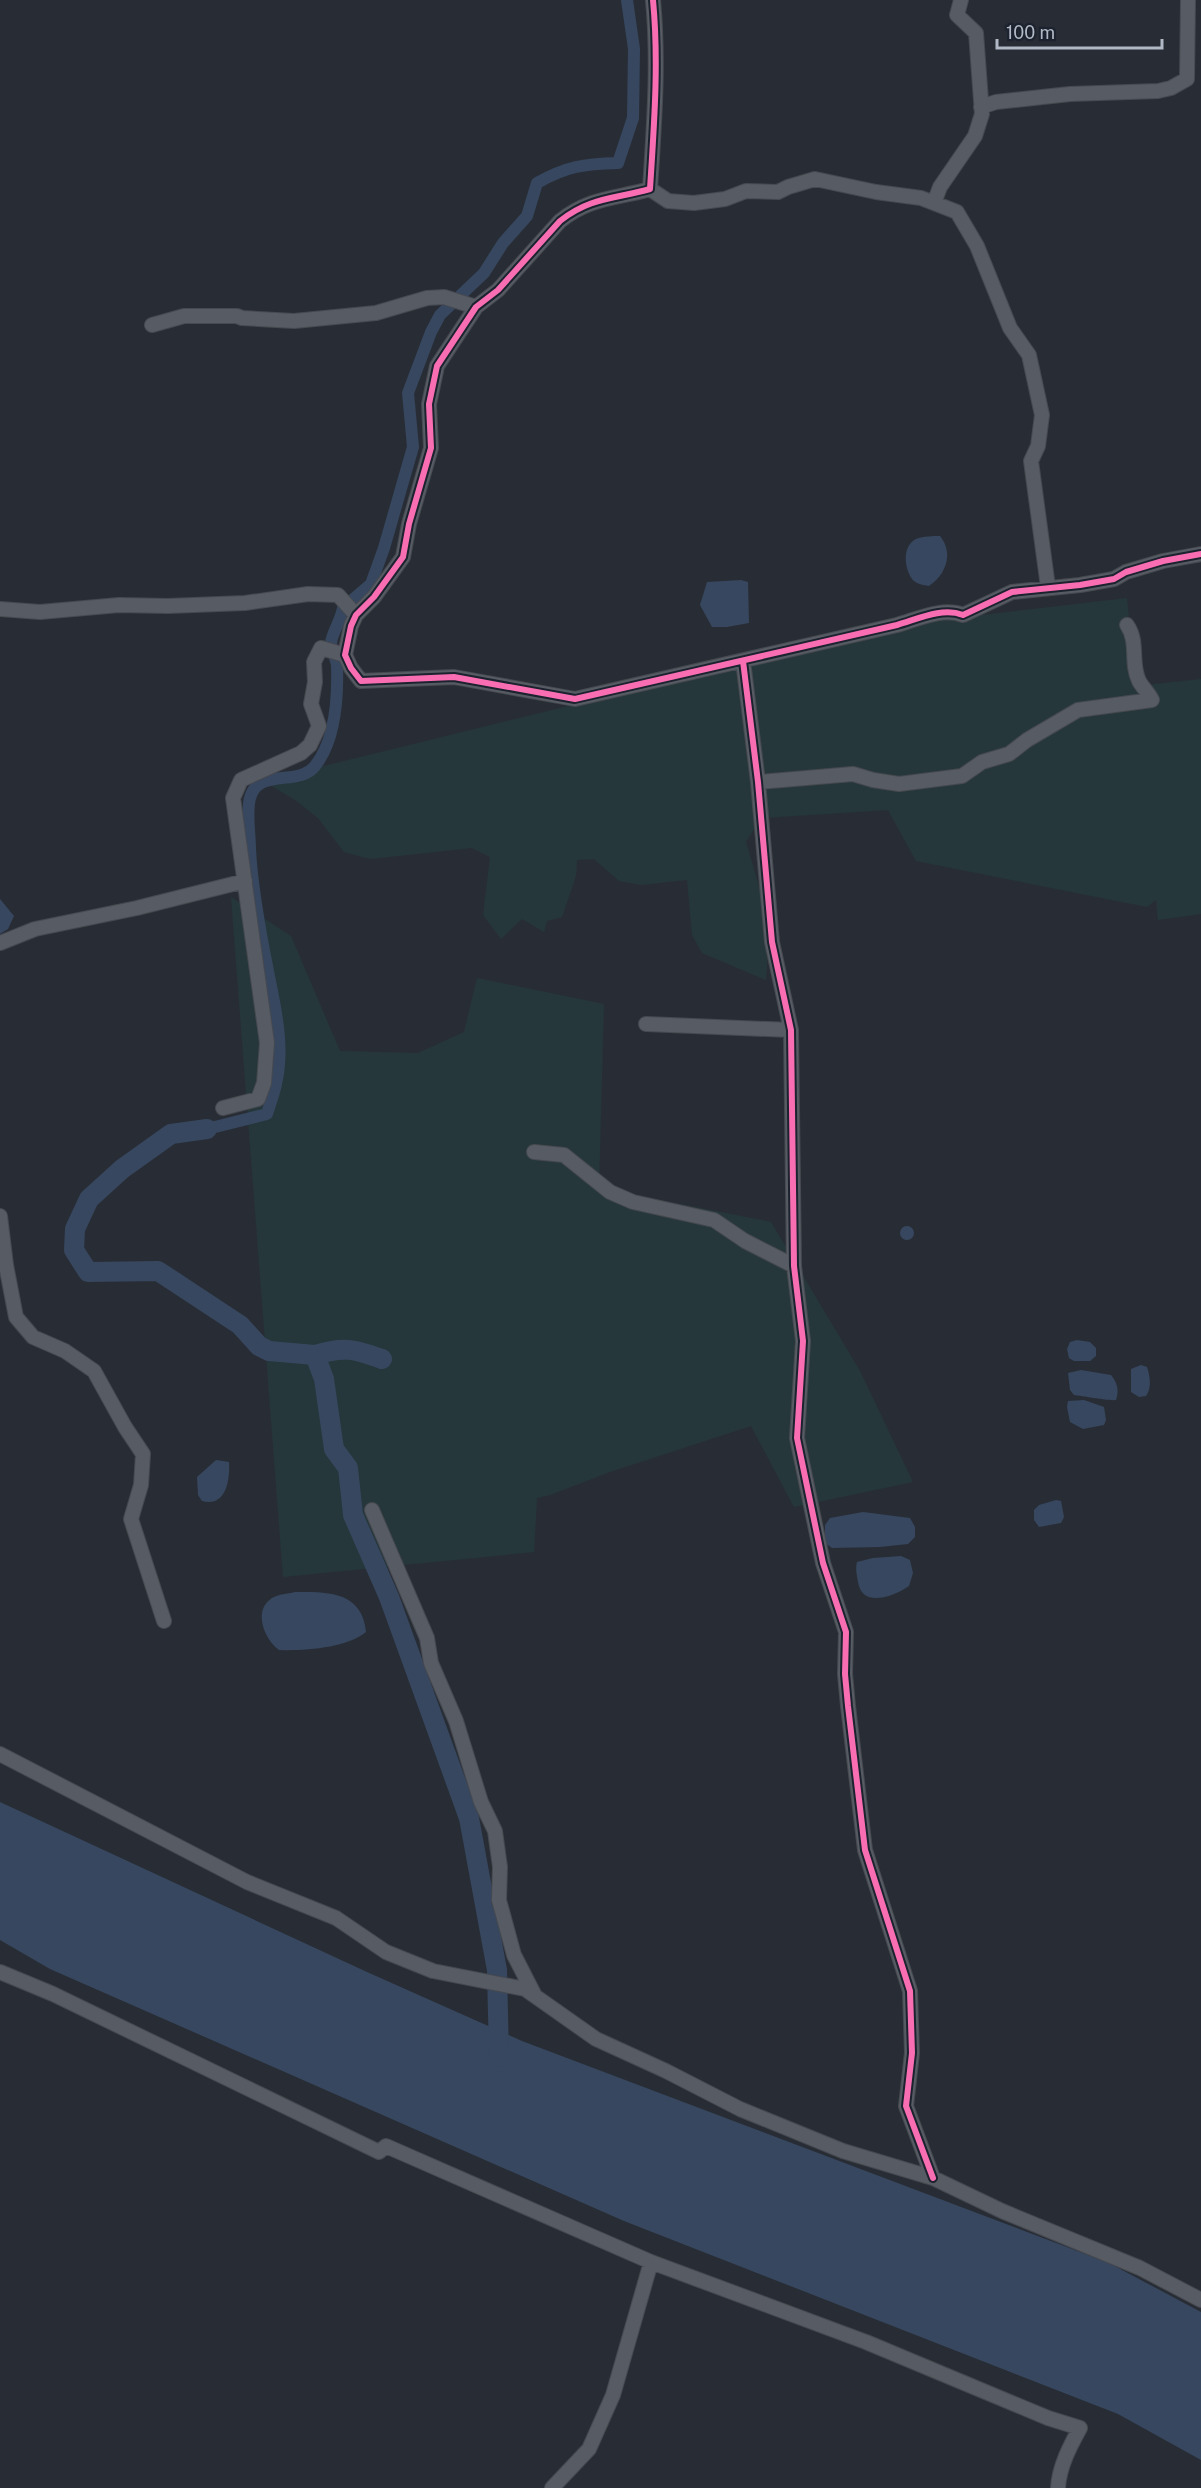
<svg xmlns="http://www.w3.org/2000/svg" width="1201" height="2488" viewBox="0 0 1201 2488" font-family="'Public Sans',sans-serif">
  <rect width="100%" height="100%" fill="#282d35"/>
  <!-- green -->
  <path fill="#25373a" d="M1127,598l9,88 65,-7v235l-43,6 -2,-20 -9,7 -231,-46 -28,-51 -127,8 -15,24 24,82 -4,56 -64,-27 -10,-18 -5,-55 -46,5 -22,-4 -25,-22 -17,1 -1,16 -14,41 -15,4 -3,11 -22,-13 -21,20 -18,-24 7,-58 -18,-9 -102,11 -26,-7 -26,-34 -23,-18 -32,-19 634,-156z
    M231,897l60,39 49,115 78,2 46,-21 13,-54 127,26 -5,184 172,34 89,149 53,111 -119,25 -43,-81 -141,46 -60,23 -13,3 -3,54 -251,25z"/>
  <!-- water -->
  <path fill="#37475f" d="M940,536c14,17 6,39 -11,50 -6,-1 -13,-2 -17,-7 -8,-11 -10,-33 4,-40 8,-3 17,-3 24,-3z
    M741,580l7,2 1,41 -22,4h-15l-12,-22 7,-23z
    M0,899l14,17 -6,13 -8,5z
    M900 1233a7 7 0 1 1 14 0a7 7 0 1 1-14 0Z
    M1077,1340l13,2 6,6v8l-6,5h-16l-5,-3 -2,-9 3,-7z
    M1141,1365l6,2c3,9 5,21 -1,29l-7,1 -8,-5v-23z
    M1081,1370l30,5c7,8 8,16 5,25 -7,1 -33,-4 -42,-5l-4,-5 -2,-17z
    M1084,1400l20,7 2,13 -2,5 -21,4 -13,-7 -3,-15 1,-6z
    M216,1460l13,2c1,19 -3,45 -27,39l-4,-6 -1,-18z
    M1056,1500l5,1 3,16 -3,6 -22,4 -5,-7v-10l5,-5z
    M863,1512l47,6 5,9v10l-7,7 -28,3 -48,1 -7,-5v-18l5,-7z
    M901,1556l9,4 3,13 -4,13c-14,10 -47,23 -51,-4 -1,-7 -3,-13 -1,-20l16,-4z
    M295,1592c33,0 67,-1 71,40 -19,16 -62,19 -87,18 -14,-10 -27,-39 -7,-52 7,-4 15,-4 23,-6z
    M0,1802l367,170 155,69 587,222 92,49v148l-83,-46 -494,-193 -574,-252 -50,-29z"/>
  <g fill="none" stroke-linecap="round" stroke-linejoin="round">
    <!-- canal -->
    <path stroke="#37475f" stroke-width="12" d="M207,1129l60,-15c3,-10 7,-20 9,-30 9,-38 -1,-77 -8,-113 -8,-40 -16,-82 -18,-122 0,-16 -4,-35 0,-51 8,-31 49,-11 65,-32 21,-26 23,-70 22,-101 -1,-7 -6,-15 -6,-22 1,-11 10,-22 12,-35l28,-24 13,-36 29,-101 -5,-54 23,-61 9,-17 44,-42 19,-30 24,-27 10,-33c30,-17 47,-19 81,-20l15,-45 1,-69 -7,-49"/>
    <!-- river -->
    <path stroke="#37475f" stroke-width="20" d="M207,1129l-36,5 -49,35 -33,30 -14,30 -1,21 14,22 70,-1 82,54 19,21 10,5 46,4 9,24 10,70 14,19 5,47 36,82 80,221 28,152 2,87
      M315,1355c29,-9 39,-6 67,4"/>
    <!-- minor casing -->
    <g stroke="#464950" stroke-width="16">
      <path id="minor" d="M653,0c6,63 1,126 -3,189 -35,10 -60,8 -90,32l-62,69 -22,17 -39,59 -8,38 2,44 -22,76 -6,33 -29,40 -18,18 -5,11 -6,29 6,13 10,13 93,-4 121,22 322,-74c21,-6 45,-18 66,-10l49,-23 68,-7 34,-6 12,-7 37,-11 38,-7
        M981,107l15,-5 74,-8 88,-3 13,-3 16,-9 1,-79
        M650,189l18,12 26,2 31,-4 21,-8 32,1 10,-5 27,-8 61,13 45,6 13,5 6,-16 35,-51 7,-22 -6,-81 -19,-18 4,-15
        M934,203l23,9 20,34 33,82 19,27 13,60 -4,31 -7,15 17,126
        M152,325l32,-9h53l5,2 52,3 82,-8 51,-15 17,-1 32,10
        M0,609l40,3 79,-7 49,1 77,-3 63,-9 30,1 18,20
        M743,661l15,121 14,160 19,88 3,236 9,75 -6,97 26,125 23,69 -1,42 3,32 17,144 45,141 2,62 -6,53 27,72
        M758,782l95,-8 20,6 26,4 63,-8 20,-14 27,-8 18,-14 51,-30 74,-10c-3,-7 -10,-13 -13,-19 -9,-18 0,-39 -12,-56
        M0,943l35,-14 102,-21 108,-27
        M646,1024l145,6
        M223,1108l35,-9 6,-16 3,-40 -34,-245 8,-18 60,-27 9,-8 9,-19 -8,-22 4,-22 -1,-20 7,-14 24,7
        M534,1152l30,3 46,37 23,10 81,18 31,21 49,25
        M0,1216l6,49 10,52 17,20 32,14 29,20 31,56 18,27 -2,31 -10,34 33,102
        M372,1510l55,128 4,25 25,58 25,81 14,29 5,36 -1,33 15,55 20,39
        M0,1754l247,128 89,36 50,34 47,19 92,18 71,50 70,32 74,38 103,42 90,27 69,33 138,57 61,32
        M0,1972l53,22 326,158 7,-6 265,116 215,80 182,76 32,10c-10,18 -21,39 -22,60
        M552,2488l37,-39 24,-54 38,-133"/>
    </g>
    <!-- minor -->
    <use href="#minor" stroke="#575b63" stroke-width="14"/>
    <!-- cycleway casing -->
    <g stroke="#1c232f" stroke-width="10">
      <path id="cycleway" d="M653,0c6,63 1,126 -3,189 -35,10 -60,8 -90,32l-62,69 -22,17 -39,59 -8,38 2,44 -22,76 -6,33 -29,40 -18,18 -5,11 -6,29 6,13 10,13 93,-4 121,22 322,-74c21,-6 45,-18 66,-10l49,-23 68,-7 34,-6 12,-7 37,-11 38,-7
        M743,661l15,121 14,160 19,88 3,236 9,75 -6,97 26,125 23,69 -1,42 3,32 17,144 45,141 2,62 -6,53 27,72"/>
    </g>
    <!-- cycleway -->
    <use href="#cycleway" stroke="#f96db3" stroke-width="6"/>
  </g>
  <!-- scale -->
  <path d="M997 39v9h165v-9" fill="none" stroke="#b1b9c6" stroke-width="3"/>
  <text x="1006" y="39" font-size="18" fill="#b1b9c6" stroke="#1c232f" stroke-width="4.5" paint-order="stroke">100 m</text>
</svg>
